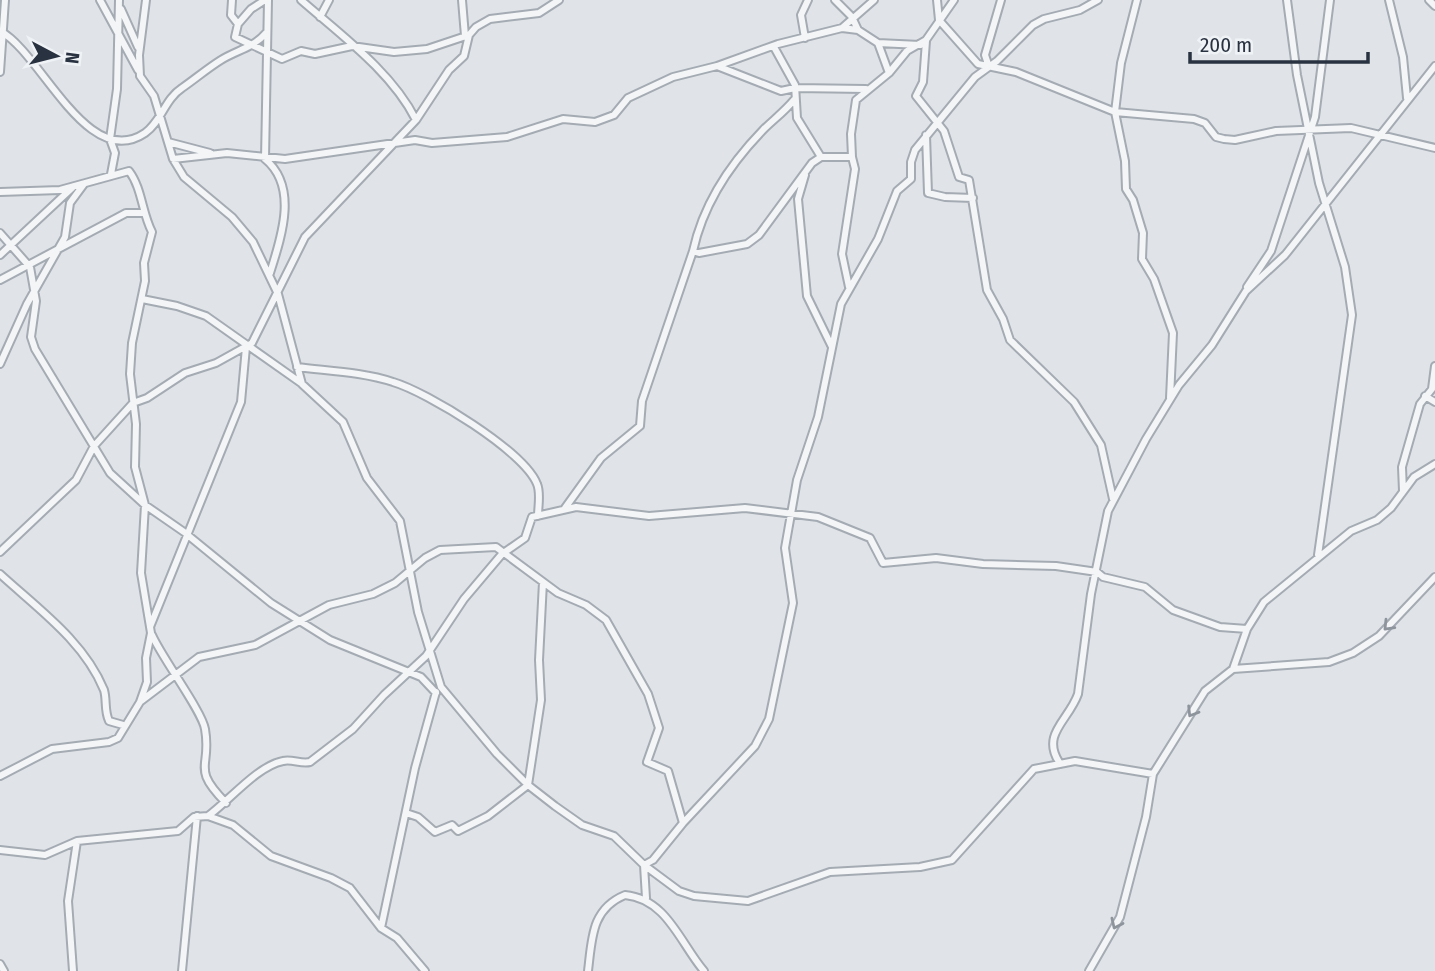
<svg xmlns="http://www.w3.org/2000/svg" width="1435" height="971" viewBox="0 0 1435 971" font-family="'Fira Sans Condensed',sans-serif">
  <rect width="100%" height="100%" fill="#e0e4e9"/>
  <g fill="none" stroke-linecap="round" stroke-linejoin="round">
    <!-- minor casing -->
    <g stroke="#a5abb3" stroke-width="10">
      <path id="minor" d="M100,0l38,70
        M146,0l-7,55 1,21 14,20 19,63 11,18 48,40 21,25 25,52 24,90 41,38 24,56 33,43 18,91 23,75 56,67 31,31 27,21 27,19 32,11 30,29 35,26 15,5 54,5 82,-29 90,-5 32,-7 82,-91 41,-8 78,13
        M232,0l-1,15 7,9 13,-15 14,-9
        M301,0c40,35 91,72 115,120
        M462,0l3,36
        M835,0l17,17 6,13
        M937,0l2,20 39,44 38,8 99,40 79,7 11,4 11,14 8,2 11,1 41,-9 75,-3 84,20
        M1137,0l-16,63 -6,49 10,49 1,28 7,11 10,33 -1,26 12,20 19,54 -3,65
        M1287,0l10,75 22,108 26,84 7,48 -34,240
        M1389,0l14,57 4,41
        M1429,0l6,6
        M121,9l17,38
        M320,17l9,-17
        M238,24l-3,13 47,22 19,-8 14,3 37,-8 42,6 33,-3 42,-14
        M842,28l32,-28
        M0,31c41,21 87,141 145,102 16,-11 20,-34 37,-45 13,-9 26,-20 39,-28 16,-10 32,-12 45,-27
        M805,38l-4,-23 7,-15
        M926,41l-3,41 -7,14 28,35 15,46 10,3 18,110 16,29 7,21 64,62 27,43 12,54
        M878,43l11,30
        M774,47l21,38 2,33 24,39
        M717,66l64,25 14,-3 71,1
        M989,67l-4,-12 16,-55
        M0,72l5,-72
        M926,135l2,58 17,4 28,1
        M168,142l42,11
        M173,159l54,-6 58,6 130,-19 17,3 75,-6 56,-18 32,3 19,-7 14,-17 45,-21 44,-11 61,-22 64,-16 16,2 20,13 42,2
        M265,159l3,-159
        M265,159c34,28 16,79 5,114
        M111,174l4,-21 -5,-14 7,-50 2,-89
        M805,175l-7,24 9,97 25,51
        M0,192l60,-2 69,-19c13,17 13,42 23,61l-8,31 1,18 -13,62 -2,31 6,50 -1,43 10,38 -4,68 10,60 -5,25 1,24 -7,20 -22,36 -9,4 -57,7 -52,27
        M0,233l30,34 6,34 -5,36 4,12 75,124 35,32 39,27 87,71 59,37 91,37 15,16
        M693,251c10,-46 37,-87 70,-121 10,-10 21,-18 31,-30
        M0,255l73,-68
        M0,280l126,-67h17
        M849,287l-7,-33 13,-85 -3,-12
        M1247,287l24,-36 44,-134 15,-117
        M142,299l35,7 29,10 95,67
        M0,364l27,-60 38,-67 5,-34 14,-19
        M297,367c31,4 66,5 96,15 34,10 131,69 144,102 4,9 1,22 1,32
        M1425,396l10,6
        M1403,491l-1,-24 18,-63 12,-15 3,-23
        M565,508l36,-50 39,-32 2,-25 51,-150 6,2 48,-9 12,-9 53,-72 9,-6h31l-1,-23 5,-34 33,-27 18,-22 19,-11 28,-40
        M0,552l76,-72 18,-34 39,-43 14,-5 38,-25 31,-10 36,-20 53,-106 111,-117 33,-50 15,-14 5,-21 7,-8 14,-8 49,-6 20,-13
        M0,574c37,34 84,67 104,116 3,10 0,20 5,31l14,4
        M150,627l91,-225 5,-55
        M152,635c10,23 50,76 53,94 7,40 -15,37 21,74
        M1233,669l14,-40 17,-27 87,-71 26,-11 14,-12 23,-31 21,-13
        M141,701l58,-44 56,-12 74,-40 44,-11 22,-11 30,-25 15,-8 56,-3 62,46 28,12 20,15 42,74 11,34 -12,34 21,9 15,52
        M1059,762c-18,-28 10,-42 19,-68l13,-100 17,-83 38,-72 33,-54 33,-40 34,-54 39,-36 150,-189
        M528,785l13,-85 -2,-40 4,-78
        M406,813l12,4 17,15 17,-7 6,6 30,-15 40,-31
        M208,816c21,-15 49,-50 75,-55 9,-2 18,3 27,1l43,-33 31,-34 42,-39 38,-57 38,-45 23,-16 7,-21 44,-10 73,9 96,-8 73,9 52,21 13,25 53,-5 47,6 73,2 41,6 6,5 42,10 28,23 47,17 27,2
        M0,850l45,5 32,-14 101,-10 16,-14 14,-1 25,9 38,31 60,22 19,10 31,40 16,10 28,33
        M644,865l9,-5 30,-37 72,-77 14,-27 24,-116 -8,-55 12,-68 21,-63 23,-113 37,-65 19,-48 14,-12v-17l4,-12 60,-73 22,-16 36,-36 11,-6 36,-9 18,-10
        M644,865l2,33
        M381,928l34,-160 21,-76
        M0,964l4,7
        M73,971l-5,-70 9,-60
        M182,971l15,-155
        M588,971c4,-32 3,-62 37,-76 42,4 55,48 79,76
        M1089,971l31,-54 26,-100 7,-43 52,-83 28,-22 96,-7 24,-9 26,-17 56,-59"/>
    </g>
    <!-- minor -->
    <use href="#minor" stroke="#f3f5f7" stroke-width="6"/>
  </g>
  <!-- one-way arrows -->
  <defs><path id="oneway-chevron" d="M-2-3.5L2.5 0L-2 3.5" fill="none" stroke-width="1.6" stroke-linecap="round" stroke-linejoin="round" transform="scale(1.75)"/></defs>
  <g stroke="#8e949c">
    <use href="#oneway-chevron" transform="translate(1388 626) rotate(134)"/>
    <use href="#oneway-chevron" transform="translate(1192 712) rotate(122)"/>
    <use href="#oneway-chevron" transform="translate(1116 924) rotate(115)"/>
  </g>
  <!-- north arrow -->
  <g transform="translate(56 56) rotate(97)" stroke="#f0f3f6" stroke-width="5" paint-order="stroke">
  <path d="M0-5L12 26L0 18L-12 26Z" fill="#293240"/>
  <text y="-10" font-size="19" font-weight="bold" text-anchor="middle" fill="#293240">N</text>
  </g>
  <!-- scale -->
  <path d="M1190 52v10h178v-10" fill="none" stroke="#293240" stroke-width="3.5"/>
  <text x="1200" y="52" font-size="21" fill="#293240" stroke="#f0f3f6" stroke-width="5" paint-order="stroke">200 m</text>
</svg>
